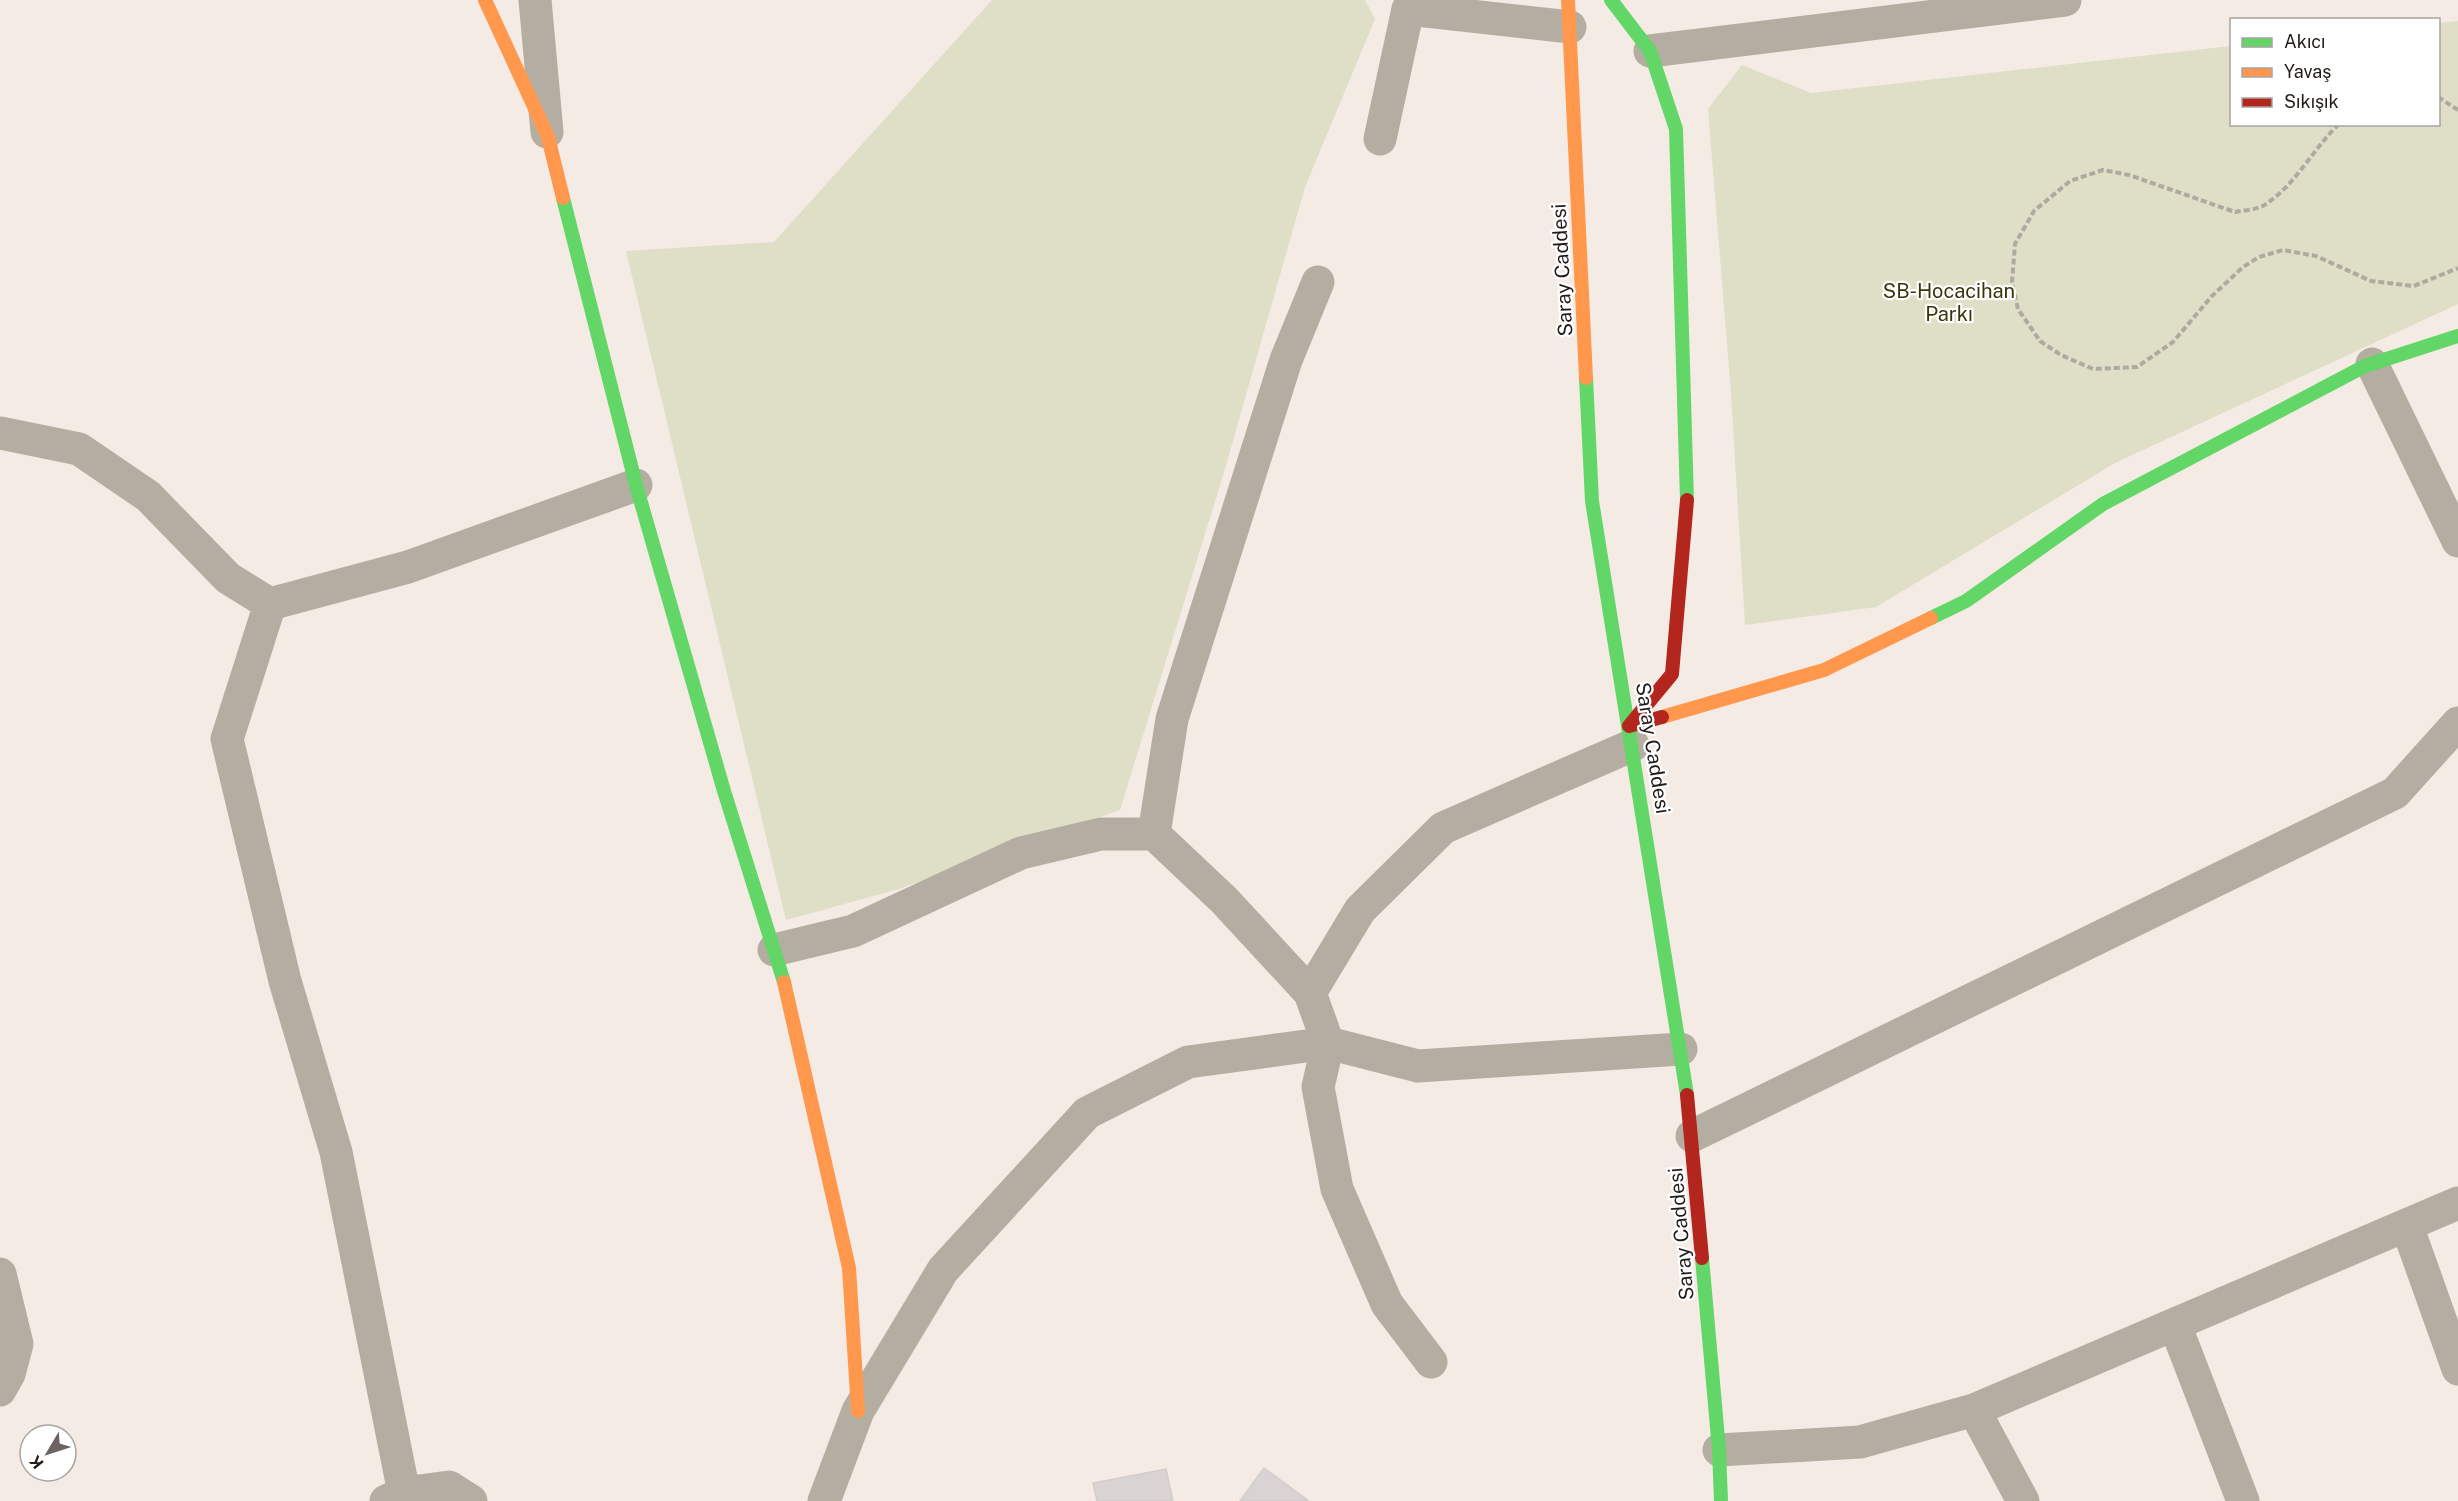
<svg xmlns="http://www.w3.org/2000/svg" width="2458" height="1501" viewBox="0 0 2458 1501" font-family="'Public Sans',sans-serif">
  <rect width="100%" height="100%" fill="#f4ebe5"/>
  <!-- green -->
  <path fill="#dfdec6" d="M992,0h373l10,19 -70,168 -80,282 -105,341 -221,79 -113,31 -160,-669 148,-9z
    M2458,21v283l-343,159 -239,144 -131,18 -14,-232 -23,-284 34,-44 69,28 420,-47 1,78h206l1,-101z"/>
  <!-- building -->
  <path fill="#d9d3d3" stroke="#d2cccb" stroke-width="1.5" d="M1264,1468l45,33h-69z
    M1166,1469l7,32h-76l-4,-18z"/>
  <g fill="none" stroke-linecap="round" stroke-linejoin="round">
    <!-- path -->
    <path stroke="#afaa9f" stroke-width="4" stroke-dasharray="6 3" stroke-linecap="butt" d="M2438,97l20,13
      M2339,124c-26,25 -43,60 -73,80 -8,6 -21,6 -31,8l-106,-37 -26,-5 -33,11 -36,30 -19,33 -3,38 6,27 22,32 21,14 32,14 44,-2 36,-25 39,-46 31,-29 16,-10 24,-7 33,6 55,25 43,5 44,-18"/>
    <!-- street -->
    <path stroke="#b4aea2" stroke-width="33" d="M535,0l12,132
      M1650,51l415,-51
      M1380,139l28,-130 162,18
      M2372,364l86,177
      M0,433l79,16 69,47 80,82 42,26 138,-37 228,-82
      M270,604l-43,135 58,242 51,171 68,341
      M1154,834l18,-115 114,-359 32,-78
      M774,950l79,-19 168,-78 80,-19h53l70,66 86,93 18,50 -10,44 19,102 50,115 44,58
      M1310,993l50,-83 83,-82 190,-83
      M1692,1136l703,-343 63,-70
      M2407,1226l51,143
      M0,1274l17,70 -8,30 -9,16
      M2175,1325l68,176
      M1974,1410l49,91
      M1719,1450l141,-8 114,-32 484,-207
      M386,1501l18,-8 45,-6 22,14
      M824,1501l34,-90 85,-141 144,-157 101,-51 140,-19 90,23 263,-17"/>
    <!-- fast -->
    <path stroke="#63d668" stroke-width="14" d="M1611,0l39,51 26,78 11,371
      M563,198l73,287 88,306 60,191
      M1586,378l6,123 95,594
      M1931,618l35,-17 137,-97 262,-138 93,-30
      M1702,1258l17,192 2,51"/>
    <!-- slow -->
    <path stroke="#ff974d" stroke-width="14" d="M485,0l63,137 15,61
      M1568,0l18,378
      M1662,717l162,-47 107,-52
      M784,982l65,286 9,143"/>
    <!-- jam -->
    <path stroke="#b3261e" stroke-width="14" d="M1662,717l-33,9 43,-52 15,-174
      M1687,1095l15,163"/>
  </g>
  <g text-anchor="middle" stroke-width="4.5" stroke-linejoin="round" paint-order="stroke">
    <!-- street labels -->
    <g font-size="20" fill="#221c18" stroke="#fff">
      <text transform="translate(1562 270) rotate(-93)" y="7">Saray Caddesi</text>
      <text transform="translate(1653 748) rotate(81)" y="7">Saray Caddesi</text>
      <text transform="translate(1681 1234) rotate(-95)" y="7">Saray Caddesi</text>
    </g>
    <!-- park labels -->
    <g font-size="20" fill="#343708" stroke="#fff">
      <text x="1949" y="298">SB-Hocacihan<tspan x="1949" dy="23">Parkı</tspan></text>
    </g>
  </g>
  <!-- legend -->
  <rect x="2230" y="18" width="210" height="108" fill="#ffffff" stroke="#a7a4a3" stroke-width="1.5"/>
  <rect x="2242" y="38" width="30" height="9" fill="#63d668" stroke="#a7a4a3" stroke-width="1.5"/>
  <text x="2284" y="48" font-size="18" fill="#221c18">Akıcı</text>
  <rect x="2242" y="68" width="30" height="9" fill="#ff974d" stroke="#a7a4a3" stroke-width="1.5"/>
  <text x="2284" y="78" font-size="18" fill="#221c18">Yavaş</text>
  <rect x="2242" y="98" width="30" height="9" fill="#b3261e" stroke="#a7a4a3" stroke-width="1.5"/>
  <text x="2284" y="108" font-size="18" fill="#221c18">Sıkışık</text>
  <!-- north arrow -->
  <g transform="translate(48 1453) rotate(231)"><circle r="28" fill="#ffffff" stroke="#a7a4a3" stroke-width="1.5"/>
  <path d="M0-4.5L10 22L0 15L-10 22Z" fill="#6c6460"/>
  <text y="-9" font-size="16" font-weight="bold" text-anchor="middle" fill="#221c18">K</text>
  </g>
</svg>
